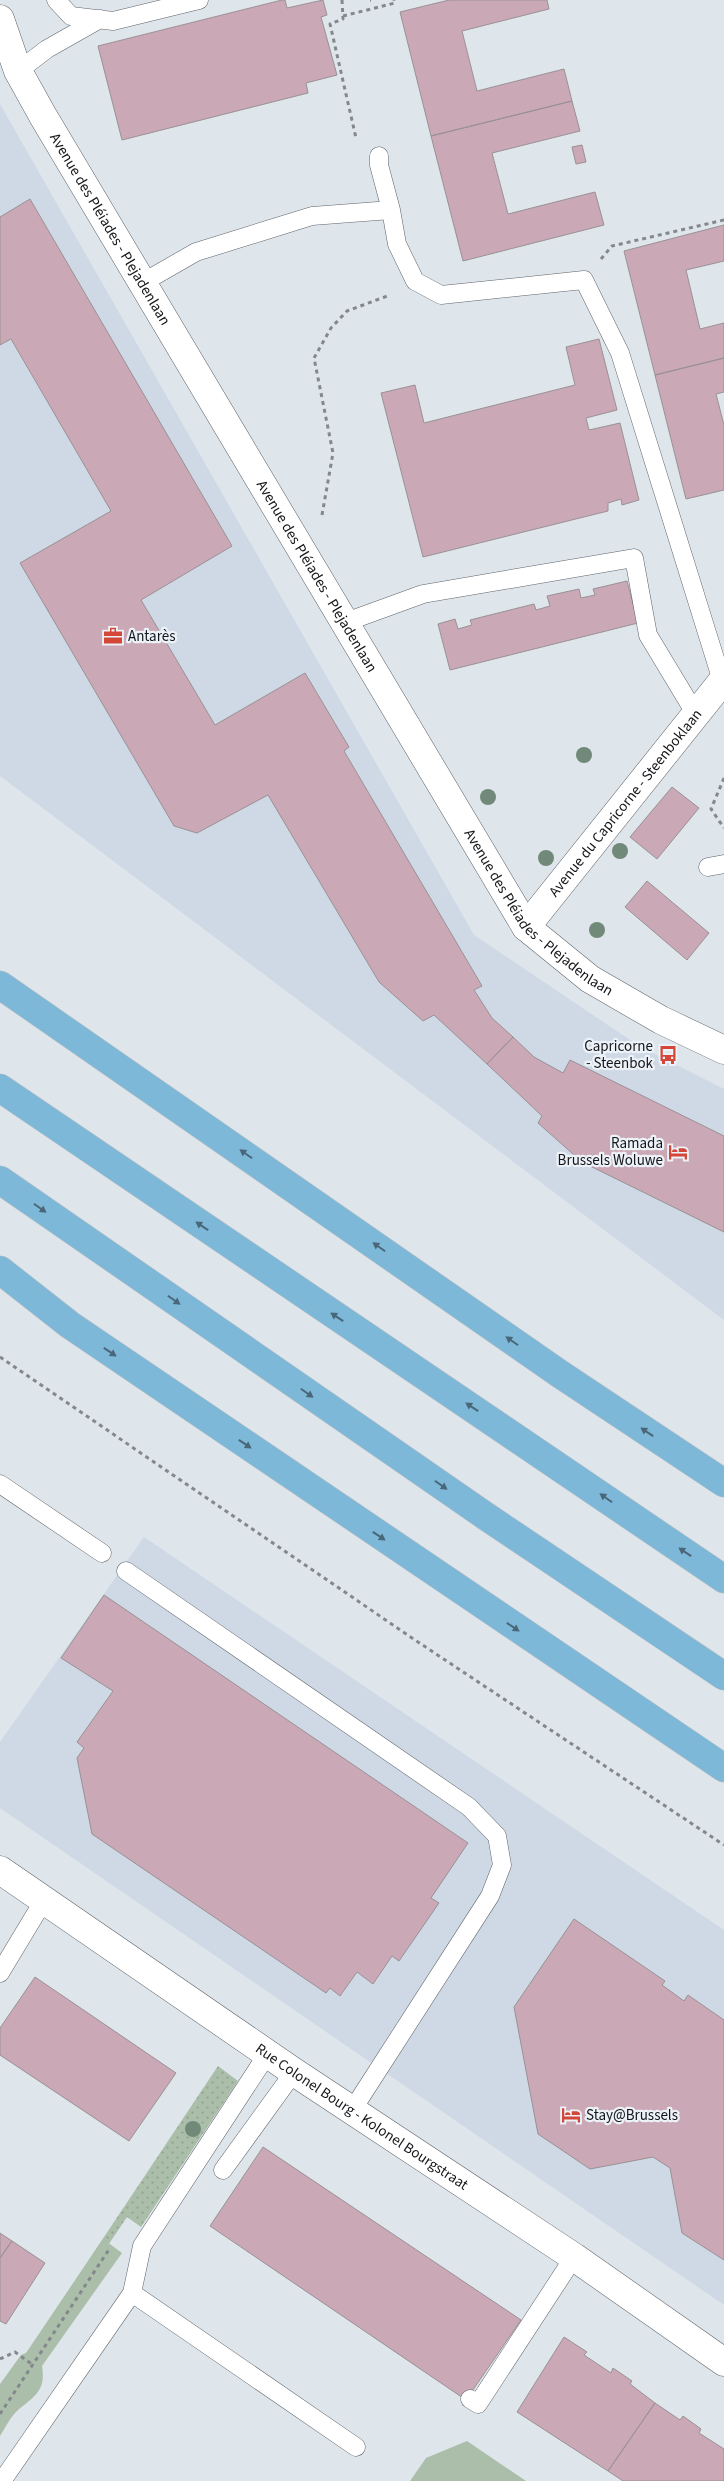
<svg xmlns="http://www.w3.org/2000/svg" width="724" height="2481" viewBox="0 0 724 2481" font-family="'Source Sans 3',sans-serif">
  <defs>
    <pattern id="grass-dots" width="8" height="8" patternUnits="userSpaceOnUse" patternTransform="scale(1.25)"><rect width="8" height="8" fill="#abbeaa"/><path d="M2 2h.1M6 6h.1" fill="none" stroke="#92a392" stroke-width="1.8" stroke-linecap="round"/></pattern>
  </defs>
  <rect width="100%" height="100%" fill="#dee5eb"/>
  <!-- built -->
  <path fill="#ced9e5" d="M0,104l474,831 165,111 85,43v231l-724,-544z
    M144,1537l580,393v375l-724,-497v-66z"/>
  <!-- grass -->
  <path fill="url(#grass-dots)" d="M218,2066l20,15 -97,146 -14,-10 -95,141 -6,-4z"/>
  <!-- park -->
  <path fill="#abbeaa" d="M103,2239l19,14 -80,113c4,25 -7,30 -24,44 -7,6 -13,18 -18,26v-52l21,-29 5,-2z
    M467,2441l59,40h-116l16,-23z"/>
  <!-- building -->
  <path fill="#cba8b5" stroke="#999194" d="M282,0h3l2,8 36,-8 4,15 -6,2 16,58 -31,8 2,10 -186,47 -24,-94z
    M449,0h98l2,9 -87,22 15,60 87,-22 8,32 -141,35 -31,-124z
    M572,101l8,30 -88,22 16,61 87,-22 9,33 -141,36 -32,-125z
    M582,145l4,17 -10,2 -4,-17z
    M30,199l202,347 -91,54 74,125 90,-52 44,74 -5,4 138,235 -8,4 18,28 21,19 -26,27 -53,-49 -11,6 -44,-39 -111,-187 -71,38 -23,-7 -154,-263 91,-52 -100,-172 -11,6v-128z
    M724,225v36l-38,9 14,59 24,-6v35l-69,17 -31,-124z
    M599,339l18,71 -31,8 3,12 31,-7 19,77 -17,5 -1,-6 -13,4v8l-185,46 -42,-164 34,-8 9,38 151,-38 -9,-38z
    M724,358v34l-8,2 8,31v65l-38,9 -31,-124z
    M627,581l11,42 -188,47 -12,-46 17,-5 3,10 14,-4 -2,-5 64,-16 2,6 14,-4 -3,-10 32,-7 2,9 14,-3 -2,-6z
    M672,787l27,21 -42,51 -27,-22z
    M647,881l62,52 -22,27 -62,-53z
    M513,1037l21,20 29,16 7,-13 154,76v96l-142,-70 -44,-39 4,-7 -55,-52z
    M104,1595l364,248 -37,55 8,5 -40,58 -7,-5 -19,28 -16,-12 -17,24 -10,-8 -4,5 -234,-159 -15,-76 7,-10 -7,-6 36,-51 -52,-33z
    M574,1919l91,62 -3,4 22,16 4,-6 36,25v240l-42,-27 -12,-65 -17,-11 -63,12 -52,-35 -24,-127z
    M35,1977l141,96 -47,68 -129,-86v-27z
    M263,2147l258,173 -55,80 -256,-174z
    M0,2233l12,8 -12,17z
    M12,2241l33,22 -39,61 -6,-3v-63z
    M564,2337l23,15 -3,3 27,18 2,-5 19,13 -2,3 25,19 -47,68 -91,-59z
    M655,2403l25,17 3,-4 18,13 -2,4 25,16v32h-101l-15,-10z"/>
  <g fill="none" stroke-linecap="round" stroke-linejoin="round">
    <!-- service casing -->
    <g stroke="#5f646a" stroke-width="19">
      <path id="service" d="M56,0l15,16 42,5 86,-21
        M18,71l29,-22 53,-30
        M379,156v9l12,45 6,34 18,37 26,14 143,-15 36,73 102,328
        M142,283l54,-31 116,-36 79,-6
        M346,622l77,-28 211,-36 14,77 47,78
        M708,867l16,-3
        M0,1484l102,69
        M126,1571l343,236 28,29 5,29 -12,31 -137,213
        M0,1973l44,-73
        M223,2170l71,-98
        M132,2293l224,154
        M470,2399l8,5 96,-147
        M2,2481l130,-188 10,-47 126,-193"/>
    </g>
    <!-- minor casing -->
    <g stroke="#5f646a" stroke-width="29">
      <g id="minor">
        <path id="s1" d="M526,927l198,-248"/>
        <path id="s2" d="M0,1870l294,202 280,185 150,105"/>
      </g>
    </g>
    <!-- tertiary casing -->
    <g stroke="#5f646a" stroke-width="29">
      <g id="tertiary">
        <path id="s3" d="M0,19l18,52 25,45 483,811 64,52 71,41 63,30"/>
      </g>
    </g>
    <!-- trunk casing -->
    <g stroke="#c2c2c3" stroke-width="29">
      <path id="trunk" d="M0,985l560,389 164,109
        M0,1088l724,491
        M0,1180l487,337 237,159
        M0,1270l70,55 654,443"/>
    </g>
    <!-- path -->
    <path stroke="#83888d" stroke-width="3" stroke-dasharray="4 4" stroke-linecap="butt" d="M342,0l1,19 -13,5 26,114
      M370,0h1
      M343,16l52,-13 -1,-3
      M601,259l11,-13 112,-26
      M322,515l11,-62 -19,-95 17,-30 16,-17 43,-16
      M724,778l-13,31 13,19
      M0,1357l418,285 306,203
      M0,2359l15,-7 18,13
      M0,2414l110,-166"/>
    <!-- service -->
    <use href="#service" stroke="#fff" stroke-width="18"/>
    <!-- minor -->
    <use href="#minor" stroke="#fff" stroke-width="28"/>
    <!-- tertiary -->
    <use href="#tertiary" stroke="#fff" stroke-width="28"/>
    <!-- trunk -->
    <use href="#trunk" stroke="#7eb8d8" stroke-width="28"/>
  </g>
  <!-- trees -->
  <g fill="#708978">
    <circle cx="584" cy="755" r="8"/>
    <circle cx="488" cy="797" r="8"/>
    <circle cx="620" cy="851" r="8"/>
    <circle cx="546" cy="858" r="8"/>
    <circle cx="597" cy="930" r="8"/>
    <circle cx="193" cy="2129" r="8"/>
  </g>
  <!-- one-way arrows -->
  <defs><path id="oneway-solid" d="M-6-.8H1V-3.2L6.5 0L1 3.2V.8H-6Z" transform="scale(1.25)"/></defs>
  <g fill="#496778">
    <use href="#oneway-solid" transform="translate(246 1154) rotate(-145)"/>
    <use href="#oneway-solid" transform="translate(40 1208) rotate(35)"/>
    <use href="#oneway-solid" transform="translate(202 1226) rotate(-146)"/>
    <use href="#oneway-solid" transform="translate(379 1247) rotate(-145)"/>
    <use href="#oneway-solid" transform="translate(174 1300) rotate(35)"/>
    <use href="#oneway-solid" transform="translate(337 1317) rotate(-146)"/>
    <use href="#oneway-solid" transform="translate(512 1341) rotate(-145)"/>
    <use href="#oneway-solid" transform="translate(110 1352) rotate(34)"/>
    <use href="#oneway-solid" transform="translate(307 1393) rotate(35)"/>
    <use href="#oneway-solid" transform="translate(472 1407) rotate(-146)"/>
    <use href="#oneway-solid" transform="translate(647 1432) rotate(-146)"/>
    <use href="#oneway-solid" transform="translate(245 1444) rotate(34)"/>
    <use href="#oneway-solid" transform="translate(441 1485) rotate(35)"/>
    <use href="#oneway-solid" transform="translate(606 1498) rotate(-145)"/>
    <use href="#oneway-solid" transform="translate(379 1536) rotate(34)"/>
    <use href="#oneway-solid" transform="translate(685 1552) rotate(-146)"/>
    <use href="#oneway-solid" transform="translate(513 1627) rotate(34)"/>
  </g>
  <!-- icons -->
  <defs>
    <g id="office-bare" transform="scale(1.5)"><path d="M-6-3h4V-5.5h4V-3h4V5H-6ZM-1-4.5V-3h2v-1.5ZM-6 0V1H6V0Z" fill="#d44738" stroke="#ecf2f8" stroke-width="2.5" paint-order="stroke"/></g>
    <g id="bus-bare" transform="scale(1.5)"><path d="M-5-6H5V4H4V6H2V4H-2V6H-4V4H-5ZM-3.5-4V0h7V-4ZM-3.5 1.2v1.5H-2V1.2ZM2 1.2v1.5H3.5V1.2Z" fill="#d44738" stroke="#ecf2f8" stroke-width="2.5" paint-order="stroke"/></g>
    <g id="hotel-bare" transform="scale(1.5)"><path d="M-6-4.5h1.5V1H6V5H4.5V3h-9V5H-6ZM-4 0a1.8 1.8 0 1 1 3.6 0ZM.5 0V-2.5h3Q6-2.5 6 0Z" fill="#d44738" stroke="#ecf2f8" stroke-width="2.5" paint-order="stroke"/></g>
  </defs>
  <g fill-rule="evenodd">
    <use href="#office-bare" x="113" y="636"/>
    <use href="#bus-bare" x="668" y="1055"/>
    <use href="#hotel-bare" x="678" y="1152"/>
    <use href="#hotel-bare" x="571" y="2115"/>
  </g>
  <g text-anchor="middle" stroke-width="4.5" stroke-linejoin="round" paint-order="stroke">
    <!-- street labels -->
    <g font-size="15" fill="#141619" stroke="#ecf2f8">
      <text dy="5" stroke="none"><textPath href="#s3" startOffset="238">Avenue des Pléiades - Plejadenlaan</textPath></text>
      <text dy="5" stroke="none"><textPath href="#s3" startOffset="642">Avenue des Pléiades - Plejadenlaan</textPath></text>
      <text dy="5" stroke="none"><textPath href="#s1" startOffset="159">Avenue du Capricorne - Steenboklaan</textPath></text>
      <text dy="5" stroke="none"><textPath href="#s3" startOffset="1048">Avenue des Pléiades - Plejadenlaan</textPath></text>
      <text dy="5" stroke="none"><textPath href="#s2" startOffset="438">Rue Colonel Bourg - Kolonel Bourgstraat</textPath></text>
    </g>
    <!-- poi labels -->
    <g font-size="15" fill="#141619" stroke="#ecf2f8" text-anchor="start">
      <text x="128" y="641">Antarès</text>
      <text x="653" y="1051" text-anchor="end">Capricorne<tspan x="653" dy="17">- Steenbok</tspan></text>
      <text x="663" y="1148" text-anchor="end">Ramada<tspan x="663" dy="17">Brussels Woluwe</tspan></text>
      <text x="586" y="2120">Stay@Brussels</text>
    </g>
  </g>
</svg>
